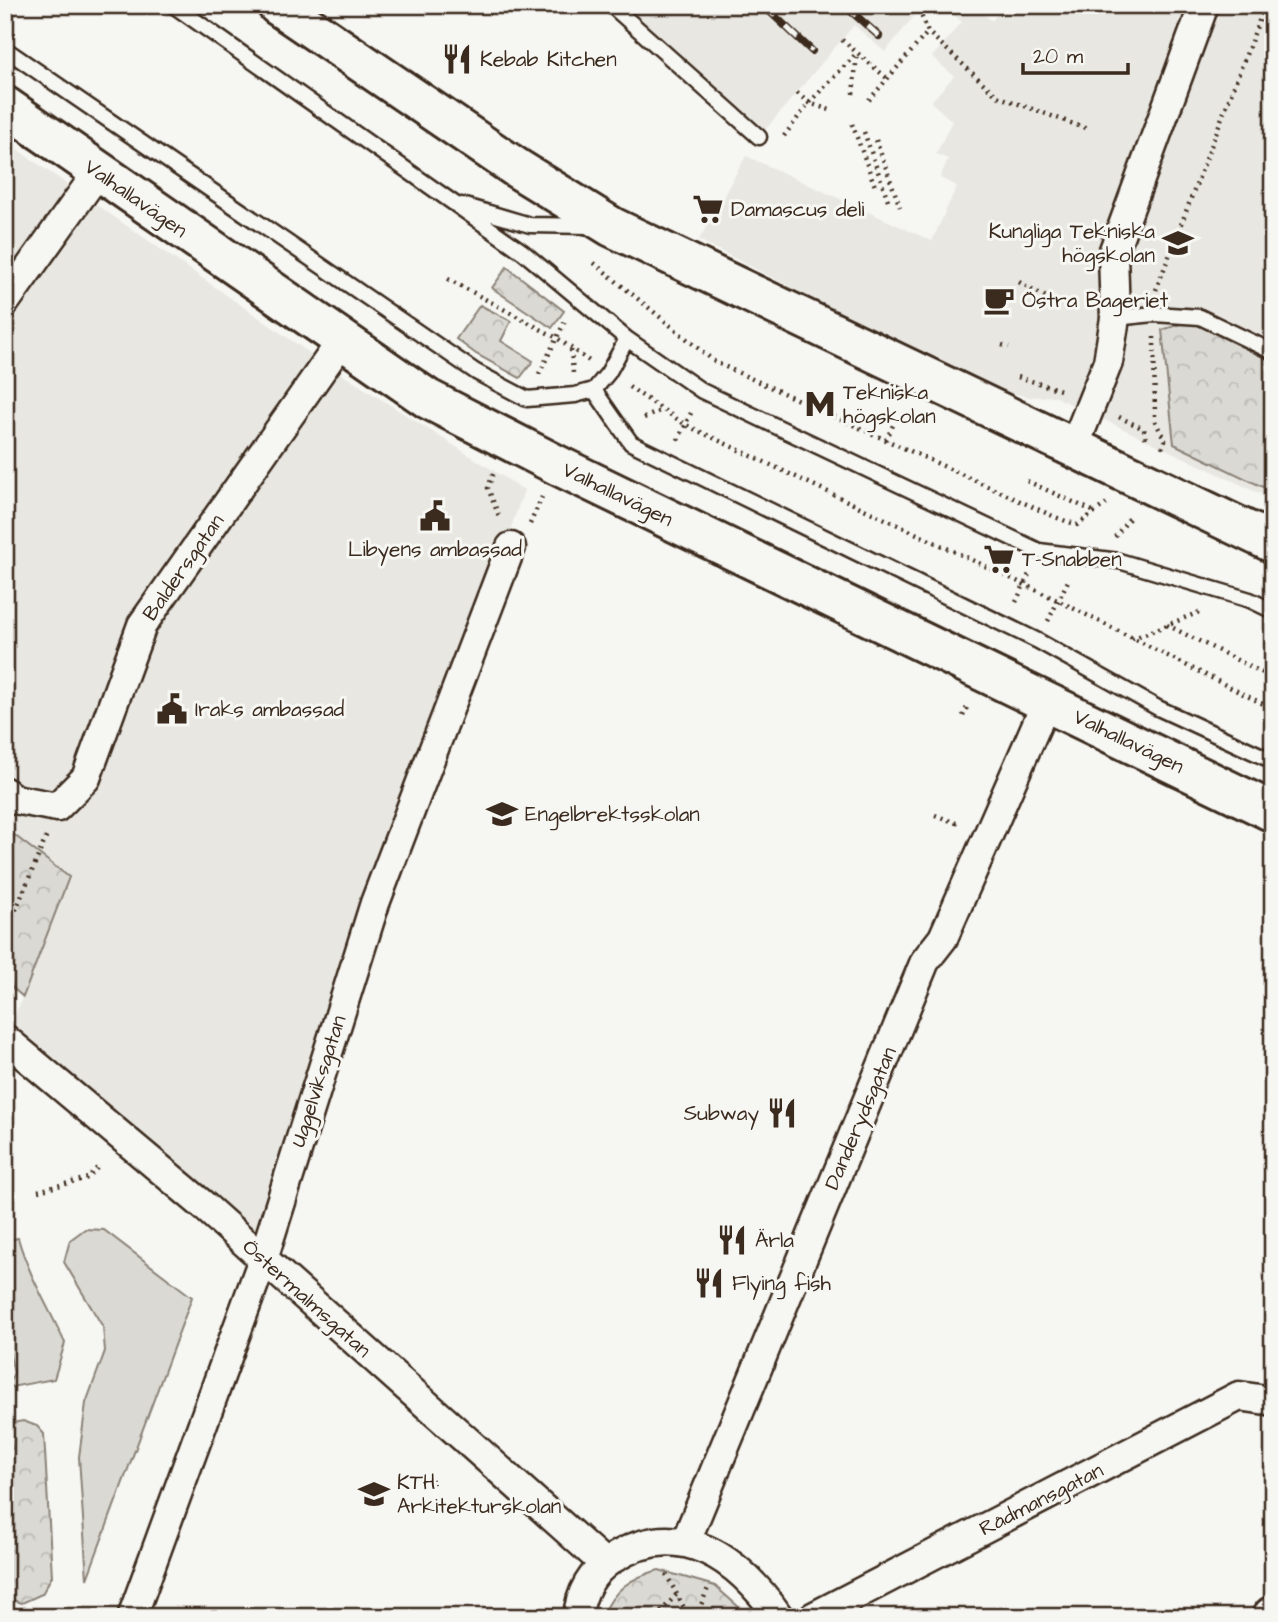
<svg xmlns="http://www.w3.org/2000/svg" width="1278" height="1622" viewBox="0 0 1278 1622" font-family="'Architects Daughter',sans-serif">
  <defs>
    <pattern id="park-crowns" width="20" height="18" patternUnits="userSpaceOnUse" patternTransform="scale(1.75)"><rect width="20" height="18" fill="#dad9d3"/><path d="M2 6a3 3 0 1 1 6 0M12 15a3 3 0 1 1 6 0" fill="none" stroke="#bcbab5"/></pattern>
  </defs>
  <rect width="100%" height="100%" fill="#f6f6f2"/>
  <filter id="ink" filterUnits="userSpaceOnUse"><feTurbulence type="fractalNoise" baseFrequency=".0143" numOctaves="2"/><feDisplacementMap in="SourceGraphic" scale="14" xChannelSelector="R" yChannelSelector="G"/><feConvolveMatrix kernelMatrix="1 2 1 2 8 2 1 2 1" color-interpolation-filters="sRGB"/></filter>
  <g filter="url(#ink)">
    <!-- built -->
    <path fill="#e8e7e2" d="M625,5h298l-38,47 -31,-27 -89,105z
      M943,5h30l19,16 9,-12 -3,-4h275v495l-219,-104 -24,1 -42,-9 -289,-148 47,-84 186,85 25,-55 -17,-8 8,-19 -12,-5 16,-33 -21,-19 23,-26 -22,-19 30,-35z
      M5,141l319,222 200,127 -145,415 -113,355 -259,-224 62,-158 -64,-50z"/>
    <!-- green -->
    <path fill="#dad9d3" stroke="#8a8278" stroke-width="2" d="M85,1229l19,1 88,67 -105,282 -8,-122 7,-54 19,-52 -2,-24 -39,-65 6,-22z
      M18,1238c11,38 31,70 47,105l-11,36 -48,9 8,-15 -9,-39v-93z"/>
    <!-- park -->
    <path fill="url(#park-crowns)" stroke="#8a8278" stroke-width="2" d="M507,267l57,44 -12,17 -60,-40z
      M480,305l31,16 -10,20 32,20 -13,17 -44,-24 -20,-15z
      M1190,321l83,41v130l-99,-48 -12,-114z
      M5,828l64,49 -46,120 -18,-16z
      M23,1421l14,5 7,8 8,142 -10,18 -20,9 -17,-5v-146l7,-3 -5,-25z
      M659,1570l56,16 35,31h-148c12,-28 28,-39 57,-47z"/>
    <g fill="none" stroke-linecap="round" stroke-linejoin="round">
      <!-- lane casing -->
      <g stroke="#3b2a1e" stroke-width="19">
        <path id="lane" d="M173,5l350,247 104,87 75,52 337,160 80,10 131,39 23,11
          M611,5l148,132
          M5,49l471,323 51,27 48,-4 19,-5 14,-17 19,-34
          M462,205l68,20 60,1
          M1115,318l39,-4 46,3 73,35
          M594,390l37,53 407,198 120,67 115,53"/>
      </g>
      <!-- street casing -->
      <g stroke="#3b2a1e" stroke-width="33">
        <path id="street" d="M5,302l93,-130
          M1074,447l34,-85 7,-44 -2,-65 91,-248
          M5,792l9,7 43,8 29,-29 56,-153 199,-283
          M5,1039l198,166 402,359
          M686,1541l239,-580 18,-23 104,-237
          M132,1617l131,-358 112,-356 136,-356
          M578,1617c2,-24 14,-45 34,-58 68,-44 127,0 167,58
          M813,1617l426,-221 34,5"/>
      </g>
      <!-- secondary casing -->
      <g stroke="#3b2a1e" stroke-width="44">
        <path id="secondary" d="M277,5l241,164 94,58 661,316
          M5,106l423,293 131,67 714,346
          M1272,1617l1,-1"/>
      </g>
      <!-- path -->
      <path stroke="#3b2a1e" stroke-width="4.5" stroke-dasharray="2 5" stroke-linecap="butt" d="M919,10l9,22 69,64 93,34
        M842,40l46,39
        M797,93l12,10 24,8
        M853,94l4,-40
        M869,100l59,-68
        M852,124l24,65
        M864,132l24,68
        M784,136l25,-33 48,-50
        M876,140l24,67
        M594,263l121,99 340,155 22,8 30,-22
        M448,279l109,59 32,23
        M1019,282l27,15 -1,17
        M1156,290l109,-285
        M1154,337l1,84 10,19 -4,11
        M1002,345l7,2
        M571,350l2,23
        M539,374l27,-55
        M1018,377l46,14
        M629,387l57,38 371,175 216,109
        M1119,417l25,12 2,12
        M644,418l18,-8
        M678,440l13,-27
        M886,440l10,-21 14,-4
        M493,474l-5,14 12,31
        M1027,481l68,31
        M530,524l12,-27
        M1115,537l16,-21
        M1016,602l14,-30
        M1048,621l21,-42
        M1167,625l106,53
        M1132,639l70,-28
        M963,716l5,-11
        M935,815l21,8 2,-3
        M5,928l7,-9 35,-84
        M38,1191l50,-13 10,-11
        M666,1574l23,43
        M656,1617l21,-23
        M696,1617l12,-29"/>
      <!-- lane -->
      <use href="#lane" stroke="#f6f6f2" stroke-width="14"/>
      <!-- street -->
      <use href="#street" stroke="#f6f6f2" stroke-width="28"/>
      <!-- secondary -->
      <use href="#secondary" stroke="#f6f6f2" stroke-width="38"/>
      <!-- rail casing -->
      <g stroke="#3b2a1e" stroke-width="8">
        <path id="rail" d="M763,5l49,46
          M844,5l35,31"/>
      </g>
      <!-- rail -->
      <use href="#rail" stroke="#f6f6f2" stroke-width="5" stroke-dasharray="16" stroke-linecap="butt"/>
    </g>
  </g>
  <!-- icons -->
  <defs>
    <g id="restaurant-bare" transform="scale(2.415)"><path d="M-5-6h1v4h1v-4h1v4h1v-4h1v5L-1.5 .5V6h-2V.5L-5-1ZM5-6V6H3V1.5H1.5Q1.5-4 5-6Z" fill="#3b2a1e" stroke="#f6f6f2" stroke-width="2.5" paint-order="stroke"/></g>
    <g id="supermarket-bare" transform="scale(2.415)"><path d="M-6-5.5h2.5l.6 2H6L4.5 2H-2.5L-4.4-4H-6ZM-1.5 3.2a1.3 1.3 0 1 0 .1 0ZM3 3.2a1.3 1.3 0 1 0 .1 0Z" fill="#3b2a1e" stroke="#f6f6f2" stroke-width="2.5" paint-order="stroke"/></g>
    <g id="university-bare" transform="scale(2.415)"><path d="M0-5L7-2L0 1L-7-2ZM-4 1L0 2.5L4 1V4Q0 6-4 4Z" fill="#3b2a1e" stroke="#f6f6f2" stroke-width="2.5" paint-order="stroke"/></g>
    <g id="cafe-bare" transform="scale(2.415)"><path d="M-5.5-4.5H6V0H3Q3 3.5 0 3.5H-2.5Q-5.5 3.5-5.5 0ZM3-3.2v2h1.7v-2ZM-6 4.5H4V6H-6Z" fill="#3b2a1e" stroke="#f6f6f2" stroke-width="2.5" paint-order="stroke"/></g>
    <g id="metro-bare" transform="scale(2.415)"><path d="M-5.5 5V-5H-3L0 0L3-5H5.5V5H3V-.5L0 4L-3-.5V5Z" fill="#3b2a1e" stroke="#f6f6f2" stroke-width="2.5" paint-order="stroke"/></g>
    <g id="civic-bare" transform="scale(2.415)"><path d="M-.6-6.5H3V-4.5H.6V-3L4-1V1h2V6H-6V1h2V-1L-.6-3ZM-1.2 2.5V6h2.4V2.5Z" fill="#3b2a1e" stroke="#f6f6f2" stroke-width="2.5" paint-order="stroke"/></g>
    <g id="school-bare" transform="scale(2.415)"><path d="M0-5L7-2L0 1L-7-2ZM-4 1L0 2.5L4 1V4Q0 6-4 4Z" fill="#3b2a1e" stroke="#f6f6f2" stroke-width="2.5" paint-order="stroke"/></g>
  </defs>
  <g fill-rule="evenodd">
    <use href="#restaurant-bare" x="457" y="59"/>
    <use href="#supermarket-bare" x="708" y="209"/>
    <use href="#university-bare" x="1178" y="243"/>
    <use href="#cafe-bare" x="999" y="300"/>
    <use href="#metro-bare" x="820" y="404"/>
    <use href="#civic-bare" x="435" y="516"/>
    <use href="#supermarket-bare" x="999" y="559"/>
    <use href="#civic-bare" x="172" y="709"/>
    <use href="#school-bare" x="502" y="814"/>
    <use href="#restaurant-bare" x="782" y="1113"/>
    <use href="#restaurant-bare" x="732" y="1240"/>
    <use href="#restaurant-bare" x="709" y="1283"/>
    <use href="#university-bare" x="374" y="1494"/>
  </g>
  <g text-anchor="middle" stroke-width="6" stroke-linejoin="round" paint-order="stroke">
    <!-- poi labels -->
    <g font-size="21" fill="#3b2a1e" stroke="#f6f6f2" text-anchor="start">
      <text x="480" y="66">Kebab Kitchen</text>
      <text x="731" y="216">Damascus deli</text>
      <text x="1155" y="238" text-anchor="end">Kungliga Tekniska<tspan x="1155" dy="24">högskolan</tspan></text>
      <text x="1022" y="307">Östra Bageriet</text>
      <text x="843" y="399">Tekniska<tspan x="843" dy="24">högskolan</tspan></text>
      <text x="435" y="556" text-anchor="middle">Libyens ambassad</text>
      <text x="1022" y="566">T-Snabben</text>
      <text x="195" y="716">Iraks ambassad</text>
      <text x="525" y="821">Engelbrektsskolan</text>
      <text x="759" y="1120" text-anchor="end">Subway</text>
      <text x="755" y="1247">Ärla</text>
      <text x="732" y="1290">Flying fish</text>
      <text x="397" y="1489">KTH:<tspan x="397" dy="24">Arkitekturskolan</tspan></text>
    </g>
    <!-- street labels -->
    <g font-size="21" fill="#3b2a1e" stroke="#f6f6f2">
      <text transform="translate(136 198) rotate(35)" y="7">Valhallavägen</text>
      <text transform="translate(618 494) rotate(26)" y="7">Valhallavägen</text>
      <text transform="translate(183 567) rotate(-55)" y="7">Baldersgatan</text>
      <text transform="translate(1129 741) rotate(26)" y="7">Valhallavägen</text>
      <text transform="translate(318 1081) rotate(-72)" y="7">Uggelviksgatan</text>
      <text transform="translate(860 1118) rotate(-67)" y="7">Danderydsgatan</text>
      <text transform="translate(307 1298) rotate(42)" y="7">Östermalmsgatan</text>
      <text transform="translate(1041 1499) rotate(-27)" y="7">Rådmansgatan</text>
    </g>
  </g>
  <!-- margin -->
  <rect width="1278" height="1622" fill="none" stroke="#f6f6f2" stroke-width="28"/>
  <rect x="14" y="14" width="1250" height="1594" fill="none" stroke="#3b2a1e" stroke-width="2.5" filter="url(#ink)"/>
  <!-- scale -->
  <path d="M1023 63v10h105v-10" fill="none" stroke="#3b2a1e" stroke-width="3.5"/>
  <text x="1033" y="63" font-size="21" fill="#3b2a1e" stroke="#f6f6f2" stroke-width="5" paint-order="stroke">20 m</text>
</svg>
